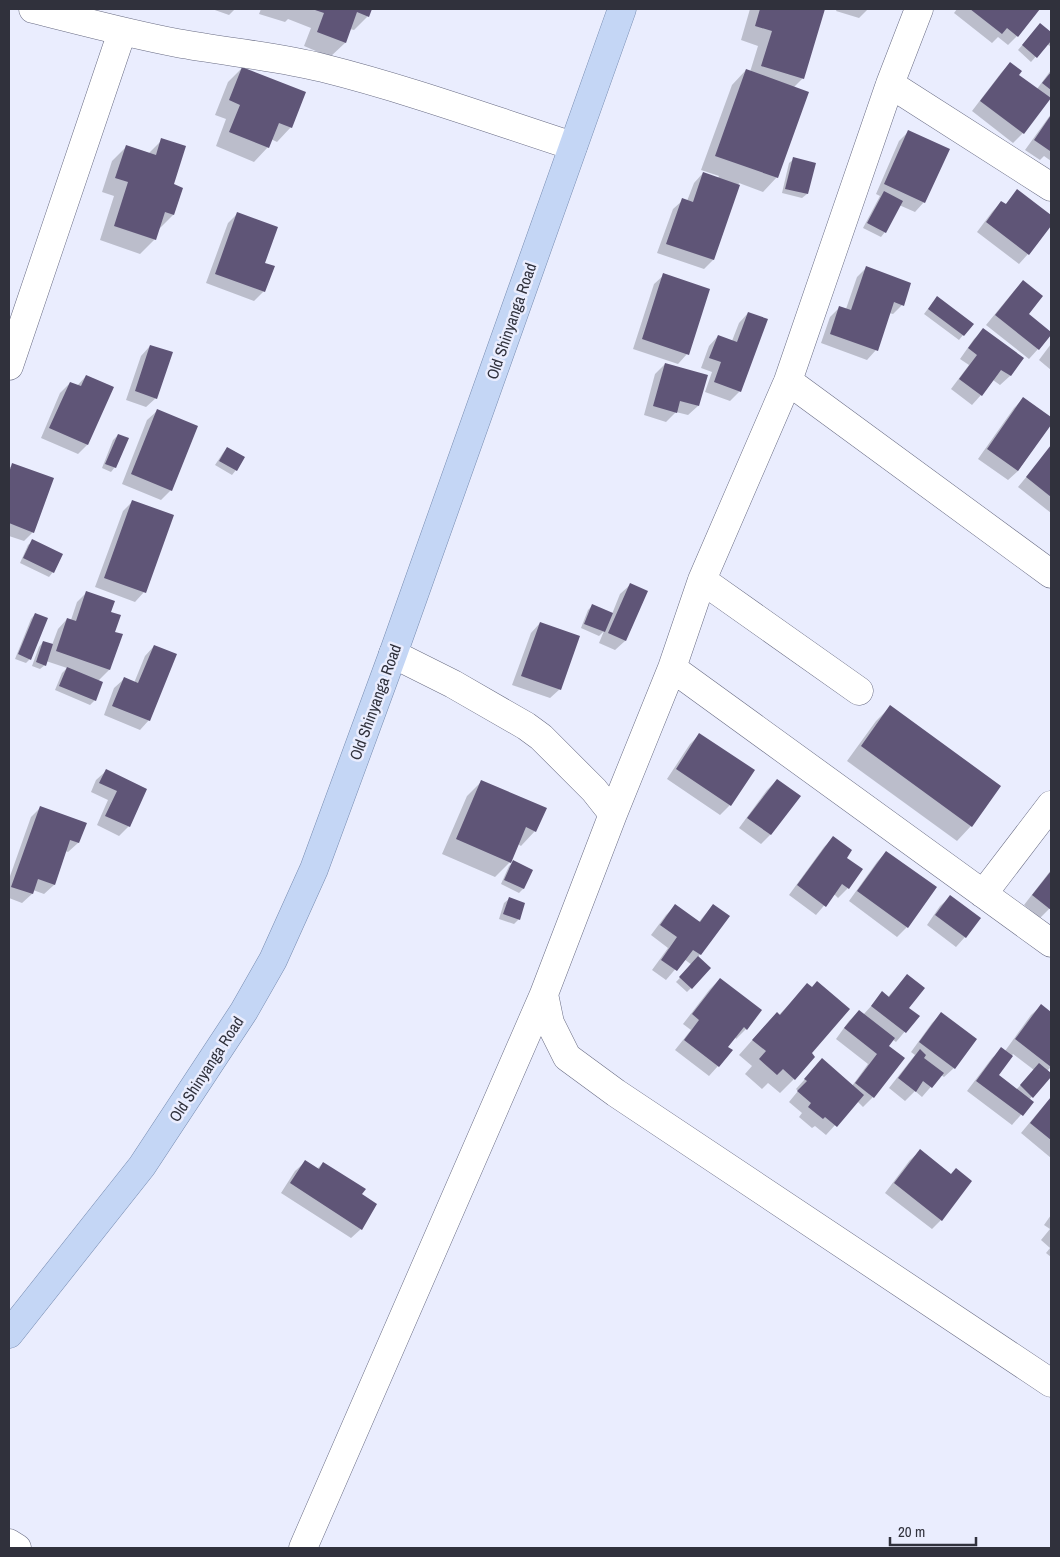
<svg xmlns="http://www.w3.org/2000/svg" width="1060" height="1557" viewBox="0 0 1060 1557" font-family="'Archivo Narrow',sans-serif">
  <rect width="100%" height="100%" fill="#eaedfe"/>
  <!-- shadow -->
  <path fill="#0003" fill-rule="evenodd" d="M212,9h23l-6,6z
    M261,9h110l-3,7 -14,14 -4,-1 -5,14 -15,14 -26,-11 7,-18 -23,-9 -3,3 -26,-8z
    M750,9h73l-20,69 -9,9 -17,90 -14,15 -24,-9 -26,77 -9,9 -47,-16 16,-44 10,-9 4,1 7,-18 9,-10 15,5 1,-2 -18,-6 31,-85 14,-15 4,2 8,-26 -17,-6z
    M837,9h31l-9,9 -23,-7z
    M957,9h81l-21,27 -9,9 -10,-8 -6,6 -38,-30z
    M1036,29l14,4 1,-3v17l-4,-3 -16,18 -13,-12z
    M1010,63l7,12 20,14 14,-19v28l-28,35 -10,10 -41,-32 29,-38z
    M242,68l49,59 -14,15 -6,-3 -3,8 -14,15 -38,-16 10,-27 -11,-4 13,-33z
    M1051,114v47l-7,-5 -4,4 -15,-10z
    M908,132l16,70 -9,10 -16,-7 -14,27 -4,5 -18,-9 17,-32 -4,-2 23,-53z
    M162,140l11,45v30l-14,14 -4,10 -15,15 -40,-14 14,-44 -12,-4 10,-31 14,-14 22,7z
    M794,159l13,35 -5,4 -20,-5 7,-30z
    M1017,191l34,25v8l-23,30 -9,10 -42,-32 15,-20 9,-10 4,3z
    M238,213l25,50 1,28 -10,10 -48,-18 22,-60z
    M866,268l36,37 -9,9 -4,-1 -13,37 -9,10 -46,-17 9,-26 10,-10 6,2 11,-32z
    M664,275l23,79 -9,10 -45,-15 21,-65z
    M1023,282l4,32 11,35 -9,10 -43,-34 28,-34z
    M933,302l39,22 -13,16 -35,-26z
    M748,313l-8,78 -10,10 -25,-9 7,-20 -11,-4 8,-22 9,-10 14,5 7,-18z
    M984,330l39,28 -13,18 -10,9 -7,-5 -12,15 -9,10 -21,-16 18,-24 -9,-6 14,-20z
    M1051,344v26l-12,-10z
    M150,346l6,52 -10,9 -20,-7 15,-44z
    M665,364l33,42 -10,9 -12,-3 -10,10 -22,-7 11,-41z
    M86,376l1,69 -9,9 -37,-16 19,-45 10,-10 7,3z
    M1023,399l28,20v3l-33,49 -10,9 -30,-21 36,-51z
    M157,411l14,79 -10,10 -39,-16 25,-64z
    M118,435l-3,32 -4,5 -9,-4 11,-28z
    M1051,447v66l-33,-26z
    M227,448l9,22 -4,5 -17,-10 8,-12z
    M13,465l20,67 -9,9 -15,-5v-68z
    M132,502l12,90 -9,10 -40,-15 28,-76z
    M33,541l20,31 -4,5 -29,-14 8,-18z
    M630,585l16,7 -21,49 -10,9 -16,-7 5,-12 -5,5 -18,-8 7,-18 4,-4 20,8 8,-20z
    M86,593l23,20 5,19 -5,38 -11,11 -3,19 -5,5 -35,-15 7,-17 5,-5 -21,-7 -1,4 -5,4 -8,-3 7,-19 4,-5 9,3 6,-16 9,-10 4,1 6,-18z
    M35,614l-5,45 -4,4 -11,-4 16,-40z
    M540,623l20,66 -10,9 -38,-13 19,-52z
    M154,646l-5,74 -9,10 -36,-15 10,-27 10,-9 10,4 11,-27z
    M891,706l80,120 -14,15 -110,-80 29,-40z
    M699,735l31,70 -10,10 -53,-36 23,-35z
    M106,771l40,18 -17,37 -10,10 -22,-11 11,-25 -17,-8 5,-12z
    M777,780l-7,55 -9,9 -22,-16 28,-38z
    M481,782l54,49 -14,15 -3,-2 -8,18 -15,15 -53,-23 25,-58z
    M41,807l44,16 -7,20 -10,9 -3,-1 -11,34 -10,9 -11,-4 -1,4 -10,9 -13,-5v-19l22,-62z
    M833,838l12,20 3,30 -10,10 -4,-4 -18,21 -27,-20 35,-48z
    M886,852l21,75 -10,10 -48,-36 28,-39z
    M514,862l18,8 -9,19 -4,4 -18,-9 8,-18z
    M1051,870v37l-11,11 -16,-13z
    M950,897l15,40 -9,10 -29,-22 13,-19z
    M509,899l10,20 -5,5 -15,-5 5,-16z
    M713,905l15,12 -30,40 -7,31 -4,4 -11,-10 16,-17 -8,-6 -18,21 -14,-10 16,-22 -17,-13 15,-20 9,-9 23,17z
    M907,975l1,33 10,8 -22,26 -4,-3 -5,7 16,12 -30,39 -10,10 -6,-6 -31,34 -11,-9 -3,2 -13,-11 3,-4 -13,-11 9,-11 -2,-2 17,-19 39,16 16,-22 -32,-25 13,-18 10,-10 4,4 20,-22 5,4z
    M720,979l40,31 -14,19 -10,10 -1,-2 -8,10 -9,19 -9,10 -34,-26 16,-20 -8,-6 27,-35z
    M807,985l3,69 -16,25 -14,14 -12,-10 -6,6 -17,-15 7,-8 -13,-11 24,-27 14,-14 2,1z
    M1041,1006l10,8v53l-4,4 4,4 -22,25 3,2 -20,23 -45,-34 25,-33 10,-9 3,2 26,-36zM1013,1054l21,16 -18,20 -19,-15z
    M941,1014l13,54 -10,9 -3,-2 -19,22 -7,-6 -10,10 -16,-13 26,-33 -4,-3 21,-29z
    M1051,1097v61l-30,-25z
    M920,1151l21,69 -9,9 -47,-36 25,-33z
    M305,1162l12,7 6,-6 38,32v34l-10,9 -70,-45 14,-22z
    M1051,1215v42l-5,-4 4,-5 -9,-8 9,-11 -6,-4z"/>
  <!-- building -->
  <path fill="#5f5577" d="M312,9h60l-3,8 -12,-5 -11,31 -29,-11 7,-19z
    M760,9h65l-21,70 -43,-13 11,-35 -17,-5z
    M970,9h70l-22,28 -11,-9 -5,6z
    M1040,23l11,9v9l-14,17 -15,-13z
    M1010,62l12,9 -3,4 32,23 -27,36 -44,-33z
    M242,67l64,25 -14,36 -13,-5 -10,25 -40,-16 11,-27 -11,-5z
    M746,69l63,23 -31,86 -63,-22z
    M1051,72v18l-9,-7z
    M1051,115v35l-1,1 -16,-11z
    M908,130l42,19 -25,54 -41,-19z
    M161,138l25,8 -12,38 9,4 -9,27 -9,-3 -9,28 -42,-14 14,-44 -13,-4 11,-33 30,10z
    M793,157l23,6 -8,31 -23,-5z
    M703,172l37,13 -26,75 -48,-16 16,-46 11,4z
    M1017,189l34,26v11l-22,29 -43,-33 15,-21 5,3z
    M884,191l19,10 -17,32 -19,-10z
    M237,212l41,15 -13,36 10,3 -10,26 -50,-18z
    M866,266l45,17 -7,23 -10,-4 -16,49 -48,-17 9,-28 12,4z
    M663,273l47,16 -21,66 -47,-16z
    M1023,280l20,16 -14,18 22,18v3l-12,15 -44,-35z
    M937,296l37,28 -10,12 -36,-27z
    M748,312l20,7 -27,73 -27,-10 7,-20 -12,-4 9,-23 19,7z
    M983,328l41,30 -13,18 -10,-6 -19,26 -23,-17 18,-24 -9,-7z
    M150,345l23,7 -16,47 -22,-8z
    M665,363l43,12 -9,31 -19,-5 -3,12 -24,-7z
    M86,375l28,12 -26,58 -39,-17 21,-46 11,4z
    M1023,397l28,20v8l-33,46 -31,-22z
    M157,409l41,17 -26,65 -41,-17z
    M118,434l11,4 -13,30 -11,-4z
    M1051,445v52l-25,-20z
    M227,447l18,10 -8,14 -18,-10z
    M12,463l42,15 -20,55 -25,-10v-50z
    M132,500l42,15 -28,78 -42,-15z
    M32,539l31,15 -9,19 -31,-15z
    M630,583l18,8 -22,50 -18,-8z
    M86,591l29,10 -4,11 10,3 -6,17 8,2 -13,36 -54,-19 11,-33 9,3z
    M592,604l21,9 -8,19 -21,-8z
    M35,613l13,5 -17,42 -13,-6z
    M540,622l40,14 -19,54 -40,-14z
    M43,641l10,3 -7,22 -10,-4z
    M154,645l23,9 -27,67 -38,-15 12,-29 14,6z
    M67,667l36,15 -7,19 -37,-15z
    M890,705l111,81 -29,41 -111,-81z
    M699,733l56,37 -24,36 -55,-37z
    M106,769l41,20 -17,38 -25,-11 12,-25 -18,-8z
    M777,779l24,17 -30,39 -24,-17z
    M481,780l66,28 -11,24 -10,-5 -15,36 -55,-24z
    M40,806l47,17 -8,20 -9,-3 -15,45 -17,-6 -5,15 -22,-7z
    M833,836l19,14 -5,8 16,11 -14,20 -7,-5 -16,23 -29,-22z
    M886,851l51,36 -29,41 -51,-37z
    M513,860l20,10 -9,19 -20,-9z
    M1051,871v39l-19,-15z
    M950,895l31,23 -15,20 -31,-23z
    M509,897l16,6 -5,17 -17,-6z
    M675,904l25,18 13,-18 17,12 -29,39 -8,-5 -16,21 -16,-11 16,-23 -17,-12z
    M698,956l13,12 -19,21 -13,-12z
    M907,974l18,14 -16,20 11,8 -14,17 -35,-27 11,-15 7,6z
    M720,978l42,32 -15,20 -3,-3 -16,20 5,3 -14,17 -35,-27 15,-20 -7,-6z
    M817,981l33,28 -38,44 3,4 -20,23 -12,-11 -6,6 -18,-16 7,-8 -14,-11 25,-28 3,3 27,-32 5,4z
    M1041,1004l10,8v55l-36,-28z
    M859,1010l36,28 -6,8 16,12 -31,40 -19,-15 22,-29 -33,-26z
    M941,1012l36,27 -22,30 -36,-27z
    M1001,1047l12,9 -14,19 35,27 -11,14 -47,-35z
    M920,1049l6,6 -2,3 20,15 -12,15 -9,-7 -7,11 -18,-14z
    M822,1058l42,37 -27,32 -12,-10 -2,2 -15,-12 3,-4 -14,-12 10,-10 -3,-2z
    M1039,1063l12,10v4l-18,21 -13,-13z
    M1051,1097v43l-21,-17z
    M920,1149l31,25 5,-6 16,13 -30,40 -48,-38z
    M305,1160l14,9 4,-7 43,27 -4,5 15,10 -15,26 -72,-47z"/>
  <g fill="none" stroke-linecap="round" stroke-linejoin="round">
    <!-- minor casing -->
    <g stroke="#696c84" stroke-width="29">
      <path id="minor" d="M33,9c48,12 96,25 144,34 49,9 98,13 146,25 84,21 167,51 250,78
        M919,9l-29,75 -102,297 -86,199 -30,88 -59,146 -69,180 6,29 17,34 49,36 435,290
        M890,84l161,103
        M9,366l113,-334
        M788,381l263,193
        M702,580l157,111
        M393,654l60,30 73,42 15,11 53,53 19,24
        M672,668l379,275
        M983,894l68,-89
        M9,1543l8,5
        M303,1548l241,-554"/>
    </g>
    <!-- major casing -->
    <g stroke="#768bb0" stroke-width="29">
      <path id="major" d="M9,1334l133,-168 102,-155 29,-51 41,-91 79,-215 229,-645"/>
    </g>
    <!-- minor -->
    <use href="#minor" stroke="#fff" stroke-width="28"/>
    <!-- major -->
    <use href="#major" stroke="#c4d6f5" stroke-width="28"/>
  </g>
  <g text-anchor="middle" stroke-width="5" stroke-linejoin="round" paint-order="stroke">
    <!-- street labels -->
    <g font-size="16" fill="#30313c" stroke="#eaedfe">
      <text transform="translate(511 321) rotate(-71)" y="6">Old Shinyanga Road</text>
      <text transform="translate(375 702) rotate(-70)" y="6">Old Shinyanga Road</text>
      <text transform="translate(206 1069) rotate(-57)" y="6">Old Shinyanga Road</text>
    </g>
  </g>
  <!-- border -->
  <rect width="1060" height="1557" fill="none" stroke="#30313c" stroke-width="20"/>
  <!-- scale -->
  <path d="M890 1537v8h86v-8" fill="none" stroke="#30313c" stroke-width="2.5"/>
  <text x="898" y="1537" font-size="15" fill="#30313c" stroke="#eaedfe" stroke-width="4" paint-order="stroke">20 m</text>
</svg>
